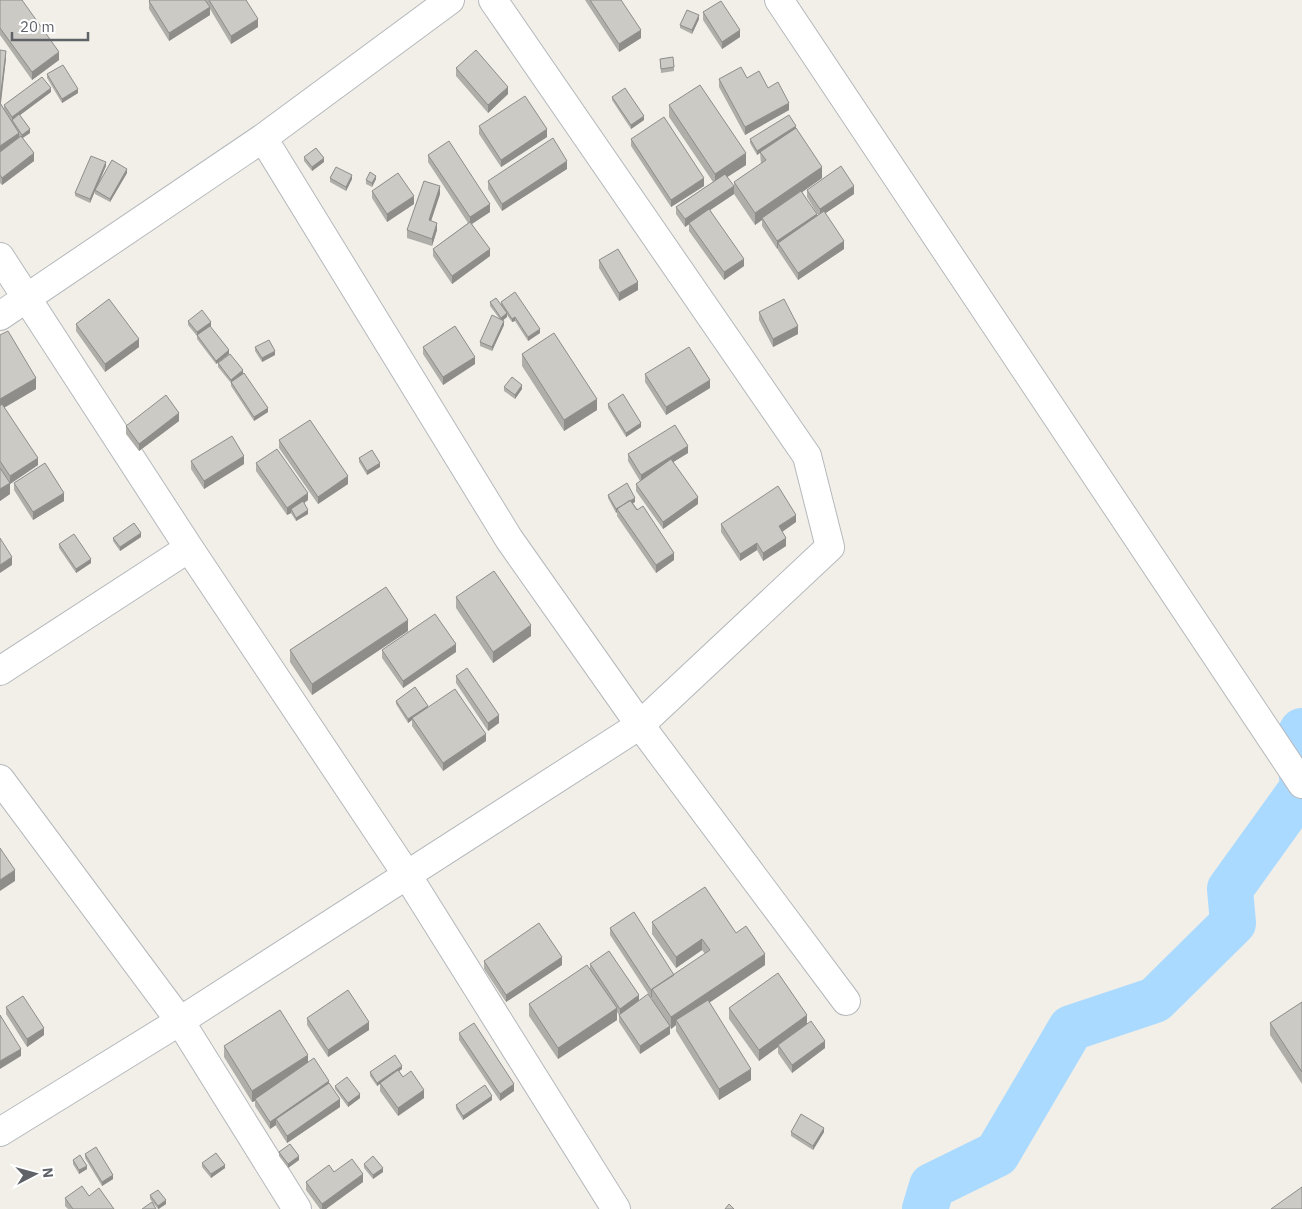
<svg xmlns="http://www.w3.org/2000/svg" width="1302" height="1209" viewBox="0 0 1302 1209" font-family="'IBM Plex Sans',sans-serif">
  <rect width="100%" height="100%" fill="#f1efe8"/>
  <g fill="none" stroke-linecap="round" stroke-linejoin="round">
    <!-- river -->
    <path stroke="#aadaff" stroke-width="46" d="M1302,731l-4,7 4,39
      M925,1209l7,-23 65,-32 74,-126 84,-28 78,-77 -3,-34 72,-100"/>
    <!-- minor casing -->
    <g stroke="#b5b8bc" stroke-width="30">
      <path id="minor" d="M779,0l523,784
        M263,138l246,401 131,186 206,276
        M0,257l189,291 218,327 209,334
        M0,316l263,-178 187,-138
        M0,671l189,-123
        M0,779l180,242 117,188
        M0,1132l180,-111 460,-296 190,-178 -23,-91 -314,-456"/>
    </g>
    <!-- minor -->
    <use href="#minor" stroke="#fff" stroke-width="28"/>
  </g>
  <!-- wall -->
  <path fill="#afaea9" d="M0,0l59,60 -27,20 -32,-45z
    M150,0h96l12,27 -27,17 -21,-35v6l-41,26 -20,-32v-8z
    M585,0h36l20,38 -22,14z
    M703,12l37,25 -18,12 -19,-29z
    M699,19l-7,15 -12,-6v-3z
    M0,50l6,8 -5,46 3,5v-4l47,-13 -31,23 10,18 -7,5 11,23 -32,24 -2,-2z
    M660,59l14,8v4l-13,2z
    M456,68l52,26 -20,19 -32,-37z
    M47,74l31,19 -16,10 -15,-25z
    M747,78l21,10 21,22 -44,25 -26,-48v-8z
    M612,97l32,23 -13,9 -19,-29z
    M669,105l77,60 -19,12 7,17 -24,16 34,56 -20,14 -35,-49v-7l-4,3 -9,-13v-7l37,-25 -44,-65z
    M479,126l68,11 -46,30 -22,-33z
    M796,129l26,49 -20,14 15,24 1,-1 -11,-18v-7l47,4 -29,19 19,36 -46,31 -20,-30v-2l-1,1 -15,-23v-6l-7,5 -21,-31v-12l27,-18 -1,-12 -3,3 -7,-12v-4z
    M631,139l73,47 -33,21 -40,-61z
    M428,155l62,57 -18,12 18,32 -38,28 -19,-28v-7l35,-26 -40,-61z
    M304,157l20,5 -12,9 -8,-10z
    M106,166l-10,23 31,-16 -17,29 -15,-8v-4l-5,13 -15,-7v-3z
    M567,169l-65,42 -14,-22v-8z
    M330,178l22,1 -6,12 -16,-9z
    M376,179l-4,8 -6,-3v-4z
    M372,191l42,13 -27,18 -15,-24z
    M440,194l-9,27 6,9 -5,16 -25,-8v-8z
    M599,260l39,30 -19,11 -20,-33z
    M490,302l11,2v-2l39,31 -12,8 -13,-20 -3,1 -5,-7v2l-4,3 1,5 -12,26 -12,-5v-4l19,-24 -9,-12z
    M759,312l39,22 -25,13 -14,-27z
    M188,321l23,5h-1l19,28 -13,10 -19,-25v-3l-9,-11z
    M76,324l63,23 -34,25 -29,-41z
    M0,335l36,54 -32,19 34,57 -28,19 -3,-6 3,16 -10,7z
    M255,347l20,8 -13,7 -7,-11z
    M423,347l52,17 -32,21 -20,-31z
    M522,354l75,56 -33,21 -42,-65z
    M218,363l25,11 25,38 -14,9 -23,-35v-3l-13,-16z
    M645,374l65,14 -44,27 -21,-33z
    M504,387l18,2 -7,10 -11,-8z
    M608,404l33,23 -15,10 -18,-29z
    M179,421l-40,30 -13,-17v-8z
    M279,440l69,44 -30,20 -39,-56z
    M688,453l-15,9 25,42 -35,25 -27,-38v-7l4,-3 -12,-20v-7z
    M359,458l21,9 -13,8 -8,-13z
    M191,461l53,3 -40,25 -13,-20z
    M256,463l52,37 -4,3 4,11 -12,7 -5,-8 -4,2 -31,-44z
    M14,483l50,18 -31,19 -19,-30z
    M608,495l27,7 -2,1 41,57 -18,13 -39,-57v-4l-1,1 -8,-15z
    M796,522l-14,10 4,14 -23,15 -6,-11 -17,11 -19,-29v-8z
    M141,537l-21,14 -7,-10v-3z
    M59,544l32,19 -15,10 -17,-25z
    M456,597l75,39 -38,27 -37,-55z
    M408,631l-96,64 -22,-33v-12z
    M382,650l74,2 -53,36 -21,-30z
    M456,676l43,47 -11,8 -32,-48z
    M396,701l32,7 58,33 -43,30 -31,-45v-6l-4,3 -12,-19z
    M652,922l84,11 29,32 -56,37 42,78 -32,20 -43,-69v-6l-5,4 -1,-2v7l-30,20 -21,-32v-7l-2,-3v8l-59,39 -29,-43v-12l61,-36v-4l49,36h13v-3l-1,1 -41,-63v-7l64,47 31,-21 -3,-4 -26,18 -24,-34z
    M484,961l78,4 -56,37 -22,-33z
    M1302,1002v82l-32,-49v-12z
    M6,1007l38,28 -17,12 -21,-33z
    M729,1008l78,16 18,24 -33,25 -14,-20v-6l-19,14 -30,-42z
    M307,1018l62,12 -41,27 -21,-32z
    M459,1033l55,58 -14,10 -41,-61z
    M224,1046l84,16 21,21 11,24 -53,36 -11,-17v-1l-6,4 -15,-23v-5l-3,1 -28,-45z
    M402,1069l-3,2 4,6 21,21 -26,18 -18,-25v-7l-3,2 -7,-10v-4z
    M335,1086l25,12 -12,9 -13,-18z
    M492,1100l-29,20 -7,-11v-4z
    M791,1132h33l-11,18 -22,-14z
    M279,1152l20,8 -11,8 -9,-12z
    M85,1154l28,25 -11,7 -17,-28z
    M73,1160l14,9 -8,5 -6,-10z
    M202,1163l23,5 -14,10 -9,-11z
    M364,1164l19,8 -10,7 -9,-11z
    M334,1172l29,10 -37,27h-6l-14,-19v-8z
    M150,1195l16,9 -7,5h-1l-8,-10z
    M89,1196l25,13h-46l-3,-3v-8z"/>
  <!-- shaded-wall -->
  <path fill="#8f8d8a" d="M210,7v8l-41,26v-8z
    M699,15v4l-7,15v-4z
    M258,19v8l-27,17v-8z
    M641,30v8l-22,14v-8z
    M740,30v7l-18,12v-7z
    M6,51v7l-6,50v-8z
    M59,52v8l-27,20v-8z
    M508,87v7l-20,19v-8z
    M51,88v4l-39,29v-4z
    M78,89v4l-16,10v-4z
    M789,103v7l-44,25v-8z
    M644,116v4l-13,9v-4z
    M796,126v4l-39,25v-4z
    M30,129v4l-8,5v-3z
    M547,129v8l-46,30v-7z
    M19,133v8l-19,12v-7z
    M34,153v8l-32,24v-7z
    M746,153v12l-31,20v-11z
    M324,158v4l-12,9v-4z
    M567,161v8l-65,42v-7z
    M106,162v4l-16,37v-4z
    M822,167v11l-59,42 -1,-2v2l-7,5v-12z
    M127,169v4l-17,29v-3z
    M352,175v4l-6,12v-4z
    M376,176v3l-4,8v-4z
    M704,178v8l-33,21v-7z
    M440,186v8l-11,33v-7z
    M734,186v8l-49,33v-8z
    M854,186v8l-34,23v-8z
    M414,196v8l-27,18v-8z
    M490,204v8l-20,13v-8z
    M817,214v8l-39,21v5l-1,1v-8z
    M437,223v7l-5,16v-7z
    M844,241v8l-46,31v-7z
    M490,249v7l-38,28v-8z
    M744,259v7l-20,14v-8z
    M638,282v8l-19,11v-8z
    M507,313v4l-6,5v-4z
    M515,317v4l-3,1v-3z
    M504,321v4l-12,26v-4z
    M211,322v4l-14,10v-4z
    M798,326v8l-25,13v-8z
    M540,329v4l-12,8v-4z
    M139,339v8l-34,25v-8z
    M229,350v4l-13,10v-3z
    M275,351v4l-13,7v-4z
    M475,357v7l-32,21v-8z
    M243,370v4l-12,10v-4z
    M36,378v11l-36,21v-11z
    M710,380v8l-44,27v-8z
    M522,385v4l-7,10v-4z
    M597,399v11l-33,21v-11z
    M268,408v4l-14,9v-4z
    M179,413v8l-40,30v-7z
    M641,423v4l-15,10v-4z
    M688,446v7l-47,29v-7z
    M244,456v8l-40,25v-8z
    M38,458v7l-28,19v-8z
    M380,463v4l-13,8v-4z
    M348,476v8l-30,20v-7z
    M10,483v11l-10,7v-12z
    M64,493v8l-31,19v-8z
    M308,493v7l-16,12 -1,-3v4l-4,2v-7z
    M698,497v7l-35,25v-7z
    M635,498v4l-16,9 -2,-2v3l-1,1v-4z
    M308,510v4l-12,7v-3z
    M796,515v7l-17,12v-8z
    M141,533v4l-21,14v-4z
    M786,538v8l-23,15v-8z
    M757,543v7l-17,11v-7z
    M674,553v7l-18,13v-8z
    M12,557v8l-12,8v-8z
    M91,559v4l-15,10v-4z
    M408,620v11l-96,64v-11z
    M531,625v11l-38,27v-11z
    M456,644v8l-53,36v-7z
    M428,706v4l-16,8v2l-4,3v-4z
    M499,715v8l-11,8v-8z
    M486,734v7l-43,30v-8z
    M15,870v11l-15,10v-11z
    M702,939v11l-26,18v-11z
    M765,954v11l-87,59 -2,-4v5l-5,4v-12z
    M562,957v8l-56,37v-7z
    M652,989v8l-1,1v-8z
    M639,995v7l-19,14v-7z
    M617,1008v12l-59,39v-11z
    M807,1015v11l-29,19v2l-19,14v-11z
    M369,1022v8l-41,27v-7z
    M670,1026v8l-30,20v-8z
    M44,1028v7l-17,12v-8z
    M825,1041v7l-33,25v-8z
    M21,1049v7l-21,13v-8z
    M308,1055v12l-53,32v2l-3,1v-11z
    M402,1066v3l-25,17v-3z
    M751,1069v11l-32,20v-11z
    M329,1081v7l-53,31v6l-6,4v-7z
    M514,1084v7l-14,10v-7z
    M424,1090v8l-26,18v-8z
    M360,1094v4l-12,9v-4z
    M492,1096v4l-29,20v-4z
    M340,1099v8l-53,36v-7z
    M824,1128v4l-11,18v-4z
    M299,1156v4l-11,8v-4z
    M225,1165v3l-14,10v-4z
    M87,1166v3l-8,5v-4z
    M383,1168v4l-10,7v-4z
    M363,1174v8l-37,27h-4v-5z
    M113,1175v4l-11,7v-4z
    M166,1200v4l-8,5v-3z"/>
  <!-- building -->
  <path fill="#cccac5" stroke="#8f8d8a" d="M0,0h22l37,52 -27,20 -32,-44z
    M150,0h55l5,7 -41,26 -20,-32z
    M209,0h37l12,19 -27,17z
    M590,0h31l20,30 -22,14z
    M721,1l19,29 -18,12 -19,-30z
    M687,10l12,5 -7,15 -12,-5z
    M0,50l6,1 -6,49z
    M476,50l32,37 -20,18 -32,-37z
    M673,57l1,10 -13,2 -1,-10z
    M63,65l15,24 -16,10 -15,-25z
    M741,67l6,11 12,-7 9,17 10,-6 11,21 -44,24 -26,-48z
    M42,77l9,11 -39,29 -8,-12z
    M700,85l46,68 -31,21 -46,-69z
    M625,88l19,28 -13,9 -19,-28z
    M525,96l22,33 -46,31 -22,-34z
    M0,103l19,30 -19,13z
    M19,114l11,15 -8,6 -10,-15z
    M789,115l7,11 -39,25 -7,-12z
    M664,117l40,61 -33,22 -40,-61z
    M796,128l26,39 -67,46 -21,-31 32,-22 -6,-8z
    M21,136l13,17 -32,25 -2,-3v-23z
    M553,138l14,23 -65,43 -14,-23z
    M449,141l41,63 -20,13 -42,-62z
    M316,148l8,10 -12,9 -8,-10z
    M91,156l15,6 -16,37 -15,-6z
    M112,160l15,9 -17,30 -15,-9z
    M841,166l13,20 -34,23 -13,-19z
    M336,167l16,8 -6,12 -16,-9z
    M370,172l6,4 -4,7 -6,-3z
    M398,173l16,23 -27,18 -15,-23z
    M725,174l9,12 -49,33 -9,-12z
    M424,181l16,5 -11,34 8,3 -5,16 -25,-9z
    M801,191l16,23 -40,27 -15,-23z
    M709,209l35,50 -20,13 -35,-49z
    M824,211l20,30 -46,32 -20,-30z
    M470,222l20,27 -38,27 -19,-27z
    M618,249l20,33 -19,11 -20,-33z
    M515,292l25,37 -12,8 -13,-20 -3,2 -11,-17z
    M496,298l11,15 -6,5 -11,-16z
    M109,299l30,40 -34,25 -29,-40z
    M784,299l14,27 -25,13 -14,-27z
    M202,310l9,12 -14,10 -9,-11z
    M492,315l12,6 -12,26 -12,-5z
    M210,326l19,24 -13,11 -19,-26z
    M455,326l20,31 -32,20 -20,-30z
    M8,331l28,47 -36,21v-64z
    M554,333l43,66 -33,21 -42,-66z
    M269,340l6,11 -13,7 -7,-11z
    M689,347l21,33 -44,27 -21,-33z
    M230,354l13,16 -12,10 -13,-17z
    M244,373l24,35 -14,9 -23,-35z
    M512,377l10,8 -7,10 -11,-8z
    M623,394l18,29 -15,10 -18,-29z
    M166,395l13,18 -40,31 -13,-18z
    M2,404l36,54 -28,18 -10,-15v-55z
    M310,420l38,56 -30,21 -39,-57z
    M675,425l13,21 -47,29 -13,-21z
    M232,436l12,20 -40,25 -13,-20z
    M277,449l31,44 -21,15 -31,-45z
    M372,450l8,13 -13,8 -8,-13z
    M671,459l27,38 -35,25 -27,-38z
    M45,463l19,30 -31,19 -19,-29z
    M0,468l10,15 -10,6z
    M627,483l8,15 -19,11 -8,-14z
    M778,486l18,29 -17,11 7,12 -23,15 -6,-10 -17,11 -19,-30z
    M630,500l7,10 6,-4 31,47 -18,12 -39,-56z
    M303,501l5,9 -12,8 -5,-9z
    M134,523l7,10 -21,14 -7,-9z
    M74,534l17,25 -15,10 -17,-25z
    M0,538l12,19 -12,8z
    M494,571l37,54 -38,27 -37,-55z
    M386,587l22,33 -96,64 -22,-34z
    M435,614l21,30 -53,37 -21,-31z
    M467,668l32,47 -11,8 -32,-47z
    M415,687l13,19 -20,13 -12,-18z
    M455,689l31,45 -43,29 -31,-45z
    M0,848l15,22 -15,10z
    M705,887l31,46 10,-7 19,28 -94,63 -19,-28 58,-39 -8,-11 -26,18 -24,-35z
    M634,912l40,63 -23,15 -41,-62z
    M539,923l23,34 -56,38 -22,-34z
    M609,951l30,44 -19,14 -30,-45z
    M587,965l30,43 -59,40 -29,-44z
    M778,973l29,42 -48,35 -30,-42z
    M348,990l21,32 -41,28 -21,-32z
    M648,994l22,32 -30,20 -21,-31z
    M23,996l21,32 -17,11 -21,-32z
    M708,1000l43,69 -32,20 -43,-69z
    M1302,1002v70l-32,-49z
    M280,1010l28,45 -56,36 -28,-45z
    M0,1015l21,34 -21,12z
    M811,1021l14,20 -33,24 -14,-20z
    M474,1023l40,61 -14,10 -41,-61z
    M395,1055l7,11 -25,17 -7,-11z
    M314,1058l15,23 -59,41 -15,-23z
    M398,1070l5,7 8,-6 13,19 -26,18 -18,-25z
    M347,1077l13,17 -12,9 -13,-17z
    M329,1083l11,16 -53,37 -11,-17z
    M485,1085l7,11 -29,20 -7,-11z
    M801,1114l23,14 -11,18 -22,-14z
    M290,1144l9,12 -11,8 -9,-12z
    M96,1147l17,28 -11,7 -17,-28z
    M216,1153l9,12 -14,9 -9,-11z
    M80,1155l7,11 -8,4 -6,-10z
    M373,1156l10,12 -10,7 -9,-11z
    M352,1159l11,15 -41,30 -16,-22 23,-17 5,7z
    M82,1186l7,10 10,-8 15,21h-41l-8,-11z
    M1302,1187v22h-31z
    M158,1190l8,10 -8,6 -8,-11z
    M152,1202l4,7h-14z
    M729,1204l5,5h-9z"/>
  <!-- north arrow -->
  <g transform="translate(35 1174) rotate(84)" stroke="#ffffff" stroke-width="4" paint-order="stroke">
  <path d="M0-4L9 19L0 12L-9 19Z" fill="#5f6368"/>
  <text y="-8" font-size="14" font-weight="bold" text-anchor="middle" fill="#5f6368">N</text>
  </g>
  <!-- scale -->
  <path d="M12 32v8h76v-8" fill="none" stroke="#5f6368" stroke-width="2.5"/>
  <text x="20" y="32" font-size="15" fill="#5f6368" stroke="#ffffff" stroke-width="4" paint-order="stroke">20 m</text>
</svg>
